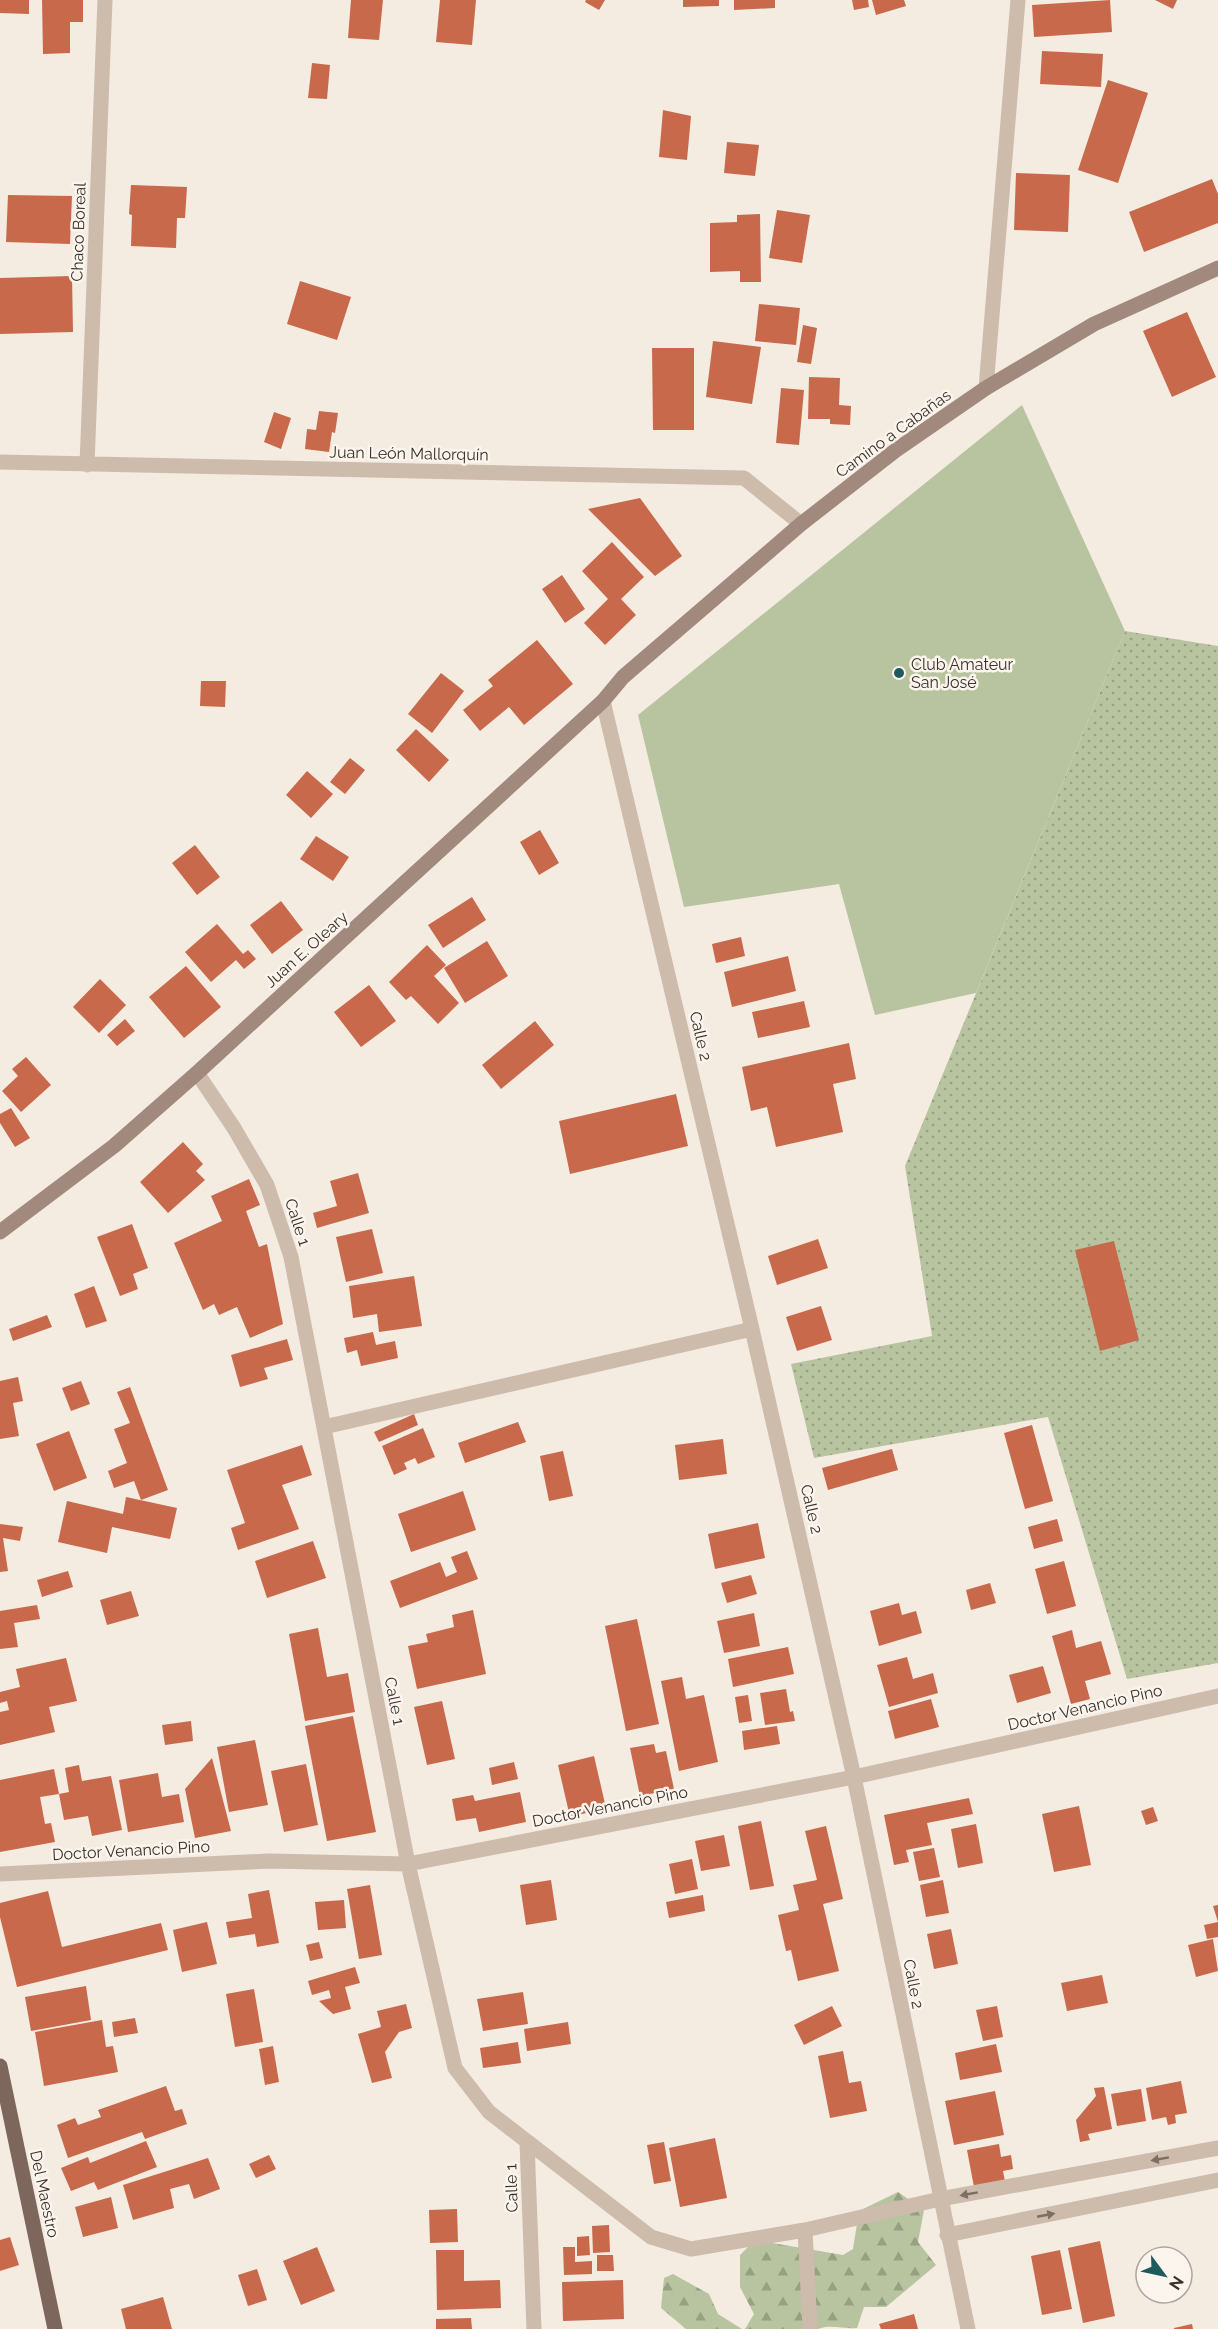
<svg xmlns="http://www.w3.org/2000/svg" width="1218" height="2329" viewBox="0 0 1218 2329" font-family="Raleway,sans-serif">
  <defs>
    <pattern id="grass-dots" width="8" height="8" patternUnits="userSpaceOnUse" patternTransform="scale(1.5)"><rect width="8" height="8" fill="#b8c4a0"/><path d="M2 2h.1M6 6h.1" fill="none" stroke="#97a083" stroke-width="1.8" stroke-linecap="round"/></pattern>
    <pattern id="forest-firs" width="22" height="20" patternUnits="userSpaceOnUse" patternTransform="scale(1.5)"><rect width="22" height="20" fill="#b8c4a0"/><path d="M5 1l3.5 6h-7zM16 11l3.5 6h-7z" fill="#97a083"/></pattern>
  </defs>
  <rect width="100%" height="100%" fill="#f4ebe1"/>
  <!-- grass -->
  <path fill="url(#grass-dots)" d="M1125,631l93,15v1017l-91,16 -79,-262 -234,41 -23,-94 141,-28 -27,-170z"/>
  <!-- forest -->
  <path fill="url(#forest-firs)" d="M898,2192l26,18 -6,32 18,23 -50,42h-22l-7,21c-14,1 -27,-4 -39,1h-73l9,-15 -14,-27v-32l15,-15 88,15 10,-6 6,-38z
    M673,2274l36,20 9,20 24,15h-56l-25,-21 3,-30z"/>
  <!-- garden -->
  <path fill="#b8c4a0" d="M1022,405l103,226 -149,362 -101,22 -36,-131 -155,23 -46,-192z"/>
  <!-- building -->
  <path fill="#c8694b" d="M0,0h29v14l-29,-1z
    M42,0h41v22h-13v31l-27,1z
    M351,0h32l-4,40 -31,-2z
    M440,0h36l-4,45 -36,-3z
    M586,0h19l-6,10 -14,-8z
    M683,0h36v6l-36,1z
    M734,0h41v8l-41,2z
    M852,0h16l1,7 -15,3z
    M872,0h32l2,6 -30,9z
    M1110,0l2,32 -78,5 -2,-32z
    M1155,0h22l-4,9z
    M1042,51l61,3 -2,33 -61,-3z
    M312,63l18,2 -3,34 -19,-1z
    M1108,80l40,13 -30,90 -40,-13z
    M663,110l28,6 -4,44 -28,-3z
    M727,142l32,3 -4,31 -31,-3z
    M1016,173l54,2 -2,57 -54,-2z
    M1212,179l6,15v29l-74,29 -15,-40z
    M131,185l56,2 -2,31h-8l-1,30 -45,-2 1,-31 -3,-1z
    M8,195l64,1 -2,48 -64,-2z
    M777,210l33,5 -8,48 -33,-5z
    M760,214l1,68h-21v-11l-30,1v-49l27,-1v-7z
    M72,276l1,56 -73,2v-56z
    M300,281l51,16 -14,43 -50,-16z
    M759,304l41,4 -4,37 -41,-4z
    M1187,312l29,65 -44,20 -29,-66z
    M803,325l14,3 -6,36 -14,-2z
    M713,341l48,6 -9,57 -46,-7z
    M652,348h42v82h-41z
    M809,377l31,1 -1,27 12,1 -1,19 -20,-1v-5h-22z
    M781,388l23,2 -5,55 -23,-2z
    M319,411l19,2 -3,20 -3,-1 -3,20 -24,-3 2,-20 9,1z
    M274,412l17,6 -10,31 -17,-7z
    M640,498l42,58 -27,20 -67,-67z
    M612,542l32,35 -23,22 15,16 -31,30 -21,-22 24,-24 -26,-28z
    M562,575l23,34 -20,14 -23,-34z
    M537,640l36,44 -49,41 -15,-18 -29,24 -17,-21 30,-24 -5,-6z
    M441,673l23,18 -32,42 -24,-19z
    M201,681h25l-1,26 -25,-1z
    M416,729l33,31 -20,22 -33,-32z
    M350,758l15,12 -20,24 -15,-12z
    M307,771l26,23 -22,24 -25,-23z
    M540,830l19,33 -20,12 -19,-33z
    M316,836l33,21 -16,24 -33,-22z
    M195,845l25,32 -23,18 -25,-32z
    M472,897l14,23 -43,28 -15,-23z
    M281,901l22,29 -31,24 -22,-29z
    M217,924l26,30 5,-4 8,9 -12,10 -8,-9 -25,22 -26,-30z
    M741,937l4,19 -29,7 -4,-19z
    M487,941l21,35 -43,27 -21,-35z
    M427,945l19,20 -12,11 25,27 -21,21 -27,-28 -5,4 -17,-18z
    M788,956l8,35 -64,16 -8,-35z
    M186,966l35,41 -37,31 -35,-41z
    M100,979l26,26 -27,28 -26,-26z
    M369,985l27,36 -35,26 -27,-35z
    M804,1001l6,26 -52,11 -6,-26z
    M125,1019l10,12 -18,15 -10,-11z
    M535,1021l19,24 -53,44 -19,-24z
    M849,1043l7,36 -23,5 10,48 -67,15 -9,-40 -16,4 -9,-44z
    M26,1057l25,28 -30,27 -19,-21 16,-15 -6,-7z
    M676,1094l12,52 -118,28 -11,-53z
    M11,1108l19,30 -15,9 -15,-24v-9z
    M183,1142l20,22 -7,7 9,9 -37,33 -28,-31z
    M358,1173l11,40 -52,15 -4,-15 24,-7 -7,-25z
    M249,1179l11,26 -14,6 13,36 8,-3 16,80 -33,14 -13,-31 -18,8 -5,-11 -11,6 -29,-67 48,-22 -11,-25z
    M132,1224l16,44 -15,6 5,15 -18,7 -23,-59z
    M372,1229l11,44 -37,9 -10,-45z
    M818,1239l10,29 -51,17 -9,-29z
    M1114,1241l25,99 -39,11 -25,-101z
    M414,1276l8,50 -43,6 -2,-18 -24,4 -4,-32z
    M94,1286l13,35 -21,7 -12,-34z
    M821,1306l11,34 -35,11 -11,-34z
    M47,1315l5,12 -39,14 -4,-12z
    M373,1332l3,13 19,-4 3,17 -37,8 -4,-16 -10,3 -3,-15z
    M287,1339l6,21 -29,8 4,11 -28,8 -9,-32z
    M18,1377l5,24 -10,2 6,33 -19,3v-58z
    M81,1381l9,23 -19,7 -9,-23z
    M130,1387l38,103 -27,10 -7,-19 -20,7 -6,-17 19,-8 -13,-34 16,-6 -13,-31z
    M414,1414l4,11 -39,17 -5,-10z
    M518,1422l8,20 -61,21 -7,-20z
    M1032,1425l21,76 -28,8 -21,-76z
    M423,1428l12,29 -17,7 -3,-6 -11,5 3,6 -13,6 -12,-29z
    M69,1431l18,47 -33,13 -18,-47z
    M723,1439l4,35 -48,6 -4,-35z
    M302,1445l10,30 -30,10 17,44 -61,21 -7,-22 14,-5 -18,-53z
    M892,1449l6,21 -70,20 -6,-22z
    M563,1451l10,45 -24,5 -9,-45z
    M463,1491l13,39 -65,22 -13,-38z
    M126,1497l51,11 -7,31 -58,-12 -5,26 -49,-11 9,-41 56,13z
    M1057,1519l6,22 -29,8 -6,-22z
    M758,1523l7,35 -50,11 -7,-35z
    M0,1524l23,3 -3,14 -17,-3 5,33 -8,1z
    M313,1541l13,37 -59,20 -12,-37z
    M467,1551l11,28 -78,29 -10,-27 50,-19 6,15 11,-5 -6,-15z
    M1064,1561l12,45 -29,8 -12,-45z
    M68,1571l5,16 -31,10 -5,-17z
    M751,1575l6,19 -30,9 -6,-20z
    M990,1583l6,20 -25,7 -5,-20z
    M131,1591l8,25 -32,9 -7,-25z
    M899,1603l3,12 14,-4 6,22 -43,13 -9,-35z
    M37,1605l3,14 -26,4 4,24 -18,2v-38z
    M473,1610l13,64 -69,15 -9,-43 20,-4 -2,-8 28,-7 -2,-12z
    M754,1613l6,33 -36,7 -7,-32z
    M637,1619l22,105 -33,7 -21,-105z
    M318,1628l9,49 21,-4 7,39 -50,9 -16,-87z
    M1072,1630l4,18 25,-7 10,33 -26,7 5,18 -19,5 -19,-68z
    M788,1647l6,27 -61,13 -5,-28z
    M907,1657l6,22 20,-6 5,20 -49,14 -12,-42z
    M66,1658l11,43 -28,6 6,25 -55,13v-33l9,-2 -2,-9 -7,2v-11l20,-5 -4,-18z
    M1043,1666l8,27 -34,10 -8,-28z
    M682,1677l4,22 18,-4 14,67 -39,9 -18,-90z
    M786,1689l4,23 3,-1 2,10 -30,4 -5,-32z
    M748,1695l4,26 -13,2 -4,-26z
    M931,1699l8,28 -44,12 -7,-28z
    M442,1701l13,58 -28,6 -13,-58z
    M353,1716l23,116 -49,9 -22,-115z
    M191,1721l2,20 -28,4 -3,-20z
    M777,1726l3,18 -36,6 -2,-19z
    M255,1740l13,65 -39,7 -12,-65z
    M654,1744l2,9 10,-2 8,38 -34,7 -10,-48z
    M594,1756l12,52 -36,9 -12,-52z
    M212,1758l19,73 -36,7 -10,-49z
    M514,1762l4,17 -26,6 -3,-17z
    M306,1764l12,61 -34,7 -13,-61z
    M79,1765l3,16 29,-5 11,54 -30,6 -4,-20 -24,4 -5,-26 10,-2 -4,-24z
    M54,1769l5,25 -19,3 5,27 6,-1 4,19 -55,10v-72z
    M158,1773l4,24 17,-3 5,28 -56,10 -9,-52z
    M520,1792l6,30 -47,10 -3,-14 -20,3 -4,-22 21,-4 2,6z
    M969,1798l4,16 -46,9 5,22 -26,5 3,12 -15,3 -10,-50z
    M1079,1806l12,59 -37,7 -12,-58z
    M1153,1807l5,14 -12,4 -5,-14z
    M761,1821l13,65 -24,4 -12,-64z
    M976,1824l7,39 -25,5 -7,-39z
    M826,1826l17,73 -20,5 16,67 -41,10 -7,-31 -5,1 -8,-36 21,-5 -6,-25 24,-5 -12,-49z
    M724,1835l6,31 -29,5 -6,-30z
    M934,1848l6,29 -21,4 -6,-29z
    M692,1859l6,30 -23,5 -6,-30z
    M551,1880l6,40 -31,5 -6,-40z
    M943,1880l6,33 -23,4 -6,-32z
    M370,1885l12,70 -23,4 -12,-70z
    M269,1890l10,53 -22,4 -2,-13 -26,4 -3,-16 26,-4 -4,-24z
    M48,1891l14,56 99,-24 7,27 -151,37 -17,-70v-14z
    M703,1895l2,16 -36,7 -3,-16z
    M344,1900l2,28 -28,2 -3,-28z
    M1218,1905v32l-11,2 -3,-14 14,-3 -5,-16z
    M207,1922l10,42 -35,8 -9,-42z
    M951,1929l7,35 -24,5 -7,-35z
    M1213,1939l5,32 -22,6 -8,-32z
    M319,1942l4,16 -13,3 -4,-16z
    M355,1967l5,16 -15,4 6,22 -18,5 -14,-13 12,-3 -2,-8 -17,5 -4,-14z
    M1102,1975l6,28 -41,8 -6,-28z
    M86,1986l5,34 -60,11 -6,-34z
    M254,1989l9,53 -28,5 -9,-53z
    M523,1992l5,32 -45,7 -6,-32z
    M406,2004l6,24 -13,4 -14,20 7,26 -20,5 -14,-49 23,-7 -4,-16z
    M832,2006l10,20 -38,19 -10,-20z
    M997,2006l6,31 -20,4 -7,-31z
    M135,2018l3,15 -24,4 -2,-15z
    M102,2020l4,27 7,-1 5,26 -74,14 -9,-54z
    M568,2022l3,22 -44,7 -3,-22z
    M518,2042l3,21 -38,5 -3,-20z
    M996,2044l6,28 -42,8 -5,-27z
    M273,2046l6,36 -14,3 -6,-36z
    M843,2051l6,32 12,-2 6,30 -37,7 -12,-62z
    M1181,2081l6,32 -12,2 1,8 -8,2 -2,-8 -14,3 -6,-32z
    M166,2086l9,25 7,-2 5,15 -42,15 -3,-7 -74,26 -11,-33 18,-7 3,7 23,-8 -3,-7z
    M1104,2087l8,42 -24,5 2,6 -10,2 -4,-22 20,-24 -2,-8z
    M1141,2089l5,32 -29,5 -6,-32z
    M995,2091l9,44 -50,10 -9,-44z
    M715,2138l12,60 -47,9 -11,-59z
    M146,2141l11,26 -59,23 -4,-8 -23,9 -10,-23 27,-11 2,6z
    M664,2142l7,39 -17,3 -7,-39z
    M999,2144l2,13 10,-2 2,14 -10,2 2,10 -31,6 -7,-37z
    M269,2155l7,14 -20,9 -7,-14z
    M208,2158l12,31 -26,10 -5,-15 -19,5 4,19 -41,12 -10,-35z
    M111,2197l7,31 -35,9 -8,-30z
    M457,2209l1,33 -28,1 -1,-33z
    M609,2225l1,27 -17,1 -1,-27z
    M589,2236l1,19 -13,1v-19z
    M10,2237l9,28 -19,6v-31z
    M1100,2241l15,75 -32,7 -15,-75z
    M317,2247l18,44 -34,14 -18,-44z
    M563,2247h12v15l17,-1v13l-28,1z
    M436,2250h28v31l36,-1 1,28 -64,2z
    M1060,2250l12,59 -30,6 -11,-59z
    M597,2255h16l1,16h-17z
    M257,2269l10,31 -19,6 -10,-31z
    M623,2280l1,39 -61,2 -1,-39z
    M163,2297l9,32h-46l-5,-20z
    M914,2314l4,15h-37l-2,-5z
    M471,2318l1,11h-36v-10z
    M1192,2324l1,5h-19v-1z"/>
  <g fill="none" stroke-linecap="round" stroke-linejoin="round">
    <!-- street -->
    <path stroke="#cdbbac" stroke-width="15" d="M986,388l32,-388
      M0,462l744,16 57,46
      M87,465l18,-465
      M603,701l149,628 102,448 114,552
      M197,1073l37,55 33,57 24,72 117,607 47,204 34,44 162,125 40,12 114,-19 135,-31 278,-51
      M324,1427l428,-98
      M0,1874l269,-13 139,3 446,-87 364,-81
      M527,2142l7,187
      M805,2230l5,99
      M947,2235l271,-55"/>
    <!-- secondary -->
    <path stroke="#a18a7d" stroke-width="15" d="M0,1232l114,-86 83,-73 406,-372 20,-24 178,-153 95,-74 90,-62 108,-64 124,-56"/>
    <!-- primary -->
    <path stroke="#7d675c" stroke-width="15" d="M0,2066l55,263"/>
  </g>
  <!-- one-way arrows -->
  <defs><path id="oneway-solid" d="M-6-.8H1V-3.2L6.5 0L1 3.2V.8H-6Z" transform="scale(1.5)"/></defs>
  <g fill="#7d6f65">
    <use href="#oneway-solid" transform="translate(1160 2159) rotate(170)"/>
    <use href="#oneway-solid" transform="translate(969 2194) rotate(170)"/>
    <use href="#oneway-solid" transform="translate(1046 2215) rotate(-11)"/>
  </g>
  <!-- markers -->
  <circle fill="#1f5a5e" stroke="#fbf5ee" stroke-width="2" cx="899" cy="673" r="6"/>
  <g text-anchor="middle" stroke-width="5" stroke-linejoin="round" paint-order="stroke">
    <!-- street labels -->
    <g font-size="16" fill="#3b302b" stroke="#fbf5ee">
      <text transform="translate(78 232) rotate(-88)" y="6">Chaco Boreal</text>
      <text transform="translate(893 433) rotate(-36)" y="6">Camino a Cabañas</text>
      <text transform="translate(409 453) rotate(1)" y="6">Juan León Mallorquín</text>
      <text transform="translate(306 949) rotate(-42)" y="6">Juan E. Oleary</text>
      <text transform="translate(701 1036) rotate(77)" y="6">Calle 2</text>
      <text transform="translate(298 1222) rotate(72)" y="6">Calle 1</text>
      <text transform="translate(812 1509) rotate(77)" y="6">Calle 2</text>
      <text transform="translate(395 1701) rotate(79)" y="6">Calle 1</text>
      <text transform="translate(1085 1707) rotate(-13)" y="6">Doctor Venancio Pino</text>
      <text transform="translate(610 1806) rotate(-11)" y="6">Doctor Venancio Pino</text>
      <text transform="translate(131 1850) rotate(-3)" y="6">Doctor Venancio Pino</text>
      <text transform="translate(914 1984) rotate(79)" y="6">Calle 2</text>
      <text transform="translate(511 2188) rotate(-92)" y="6">Calle 1</text>
      <text transform="translate(45 2194) rotate(78)" y="6">Del Maestro</text>
    </g>
    <!-- poi labels -->
    <g font-size="16" fill="#3b302b" stroke="#fbf5ee" text-anchor="start">
      <text x="911" y="670">Club Amateur<tspan x="911" dy="18">San José</tspan></text>
    </g>
  </g>
  <!-- north arrow -->
  <g transform="translate(1164 2275) rotate(123)"><circle r="28" fill="#fbf5ee" stroke="#aea6a0" stroke-width="1.5"/>
  <path d="M0-4.5L10 22L0 15L-10 22Z" fill="#1f5a5e"/>
  <text y="-9" font-size="16" font-weight="bold" text-anchor="middle" fill="#3b302b">N</text>
  </g>
</svg>
